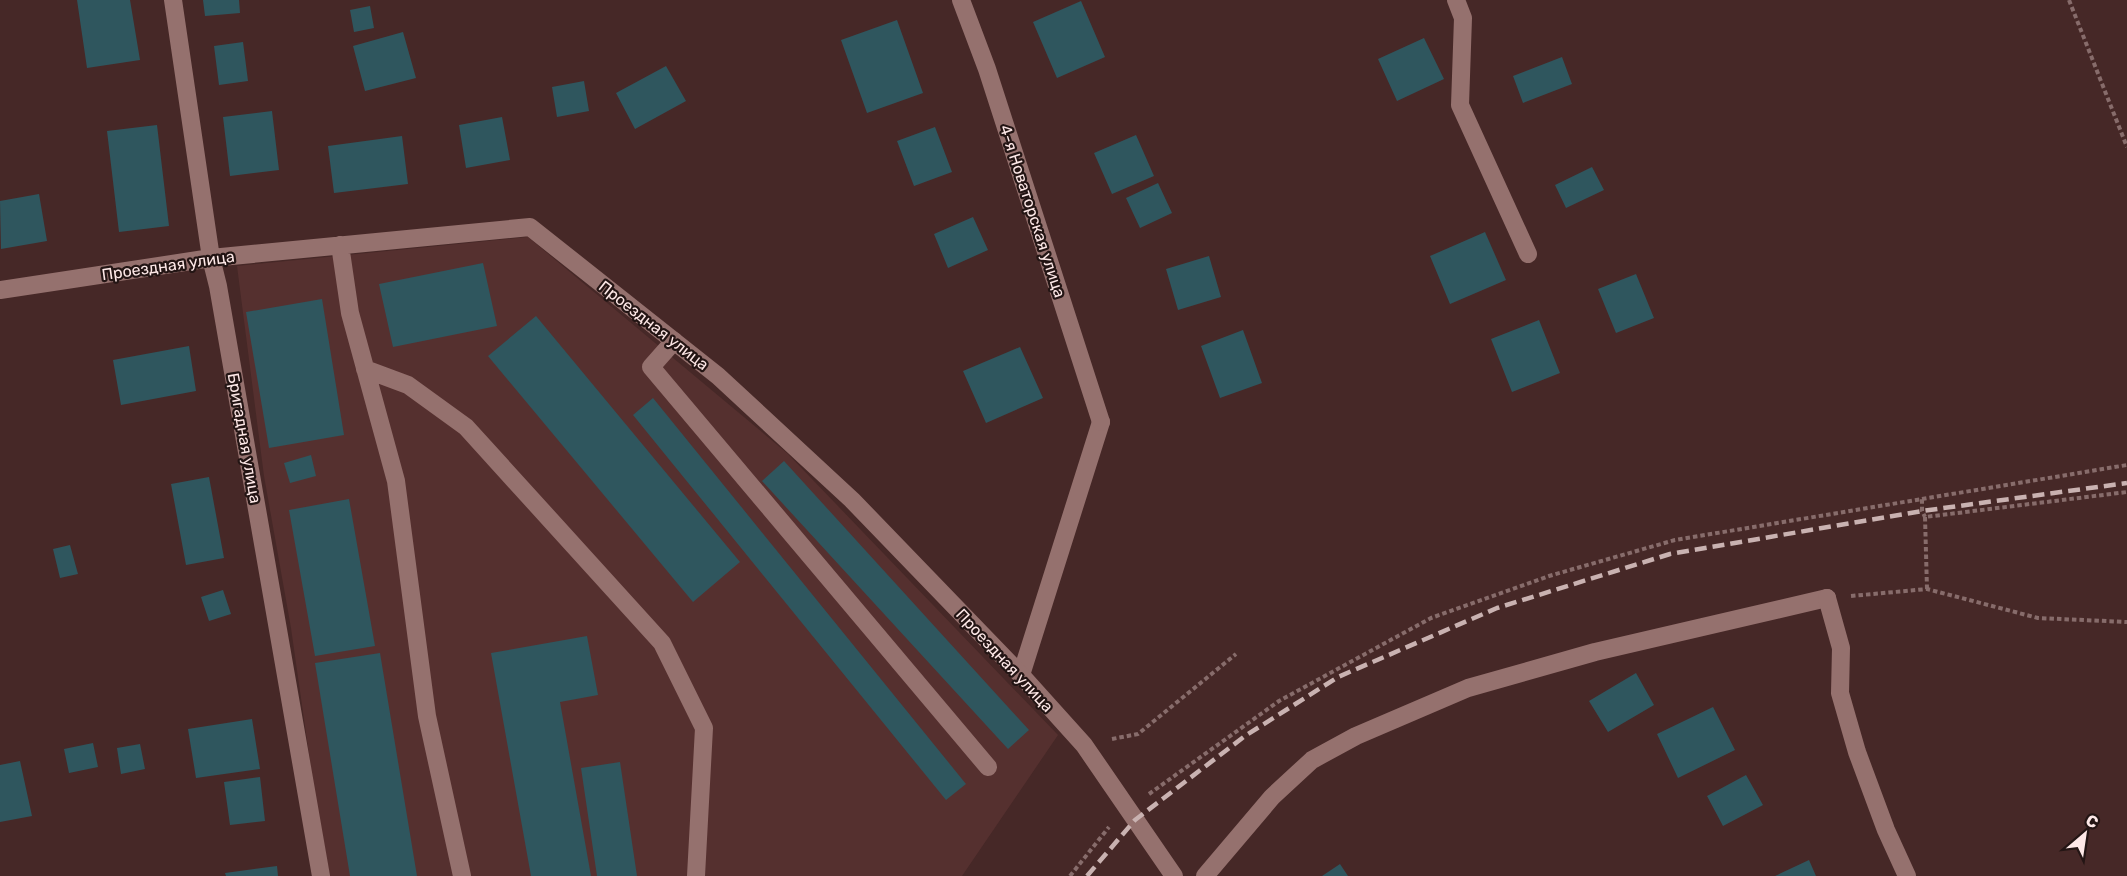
<svg xmlns="http://www.w3.org/2000/svg" width="2127" height="876" viewBox="0 0 2127 876" font-family="Rubik,sans-serif">
  <rect width="100%" height="100%" fill="#462827"/>
  <!-- built -->
  <path fill="#55302f" d="M528,237l259,216 271,282 -96,141h-632l-16,-87 -23,-161 -27,-152 -27,-210z"/>
  <!-- building -->
  <path fill="#2f565e" d="M77,0h53l10,60 -53,8z
    M203,0h36l1,13 -35,3z
    M1081,1l24,56 -48,21 -24,-56z
    M370,6l4,22 -20,4 -4,-22z
    M897,20l26,73 -56,20 -26,-73z
    M403,32l13,46 -51,13 -12,-45z
    M1424,38l20,41 -47,22 -19,-42z
    M243,42l5,39 -29,4 -5,-39z
    M1562,57l10,27 -49,19 -10,-27z
    M666,66l20,35 -51,28 -19,-36z
    M584,81l5,30 -32,6 -5,-30z
    M272,111l7,59 -49,6 -7,-59z
    M502,117l8,43 -44,8 -7,-43z
    M157,125l12,101 -50,6 -12,-101z
    M935,127l17,45 -38,14 -17,-45z
    M1136,135l18,41 -42,18 -18,-41z
    M402,136l6,48 -74,9 -6,-47z
    M1592,167l12,23 -38,18 -11,-23z
    M1158,183l14,30 -32,15 -14,-30z
    M39,194l8,47 -46,8 -1,-48z
    M973,217l15,33 -40,18 -14,-34z
    M1485,232l21,48 -56,24 -20,-48z
    M1209,256l12,41 -43,13 -12,-41z
    M483,263l14,63 -104,21 -14,-63z
    M1636,274l18,44 -38,15 -18,-44z
    M322,299l22,136 -75,13 -23,-136z
    M536,316l204,246 -47,40 -205,-246z
    M1539,320l21,53 -48,19 -21,-53z
    M1243,330l19,53 -42,15 -19,-52z
    M189,346l7,45 -75,14 -8,-45z
    M1020,347l23,51 -57,25 -23,-52z
    M653,398l313,386 -20,16 -313,-385z
    M311,455l5,21 -26,7 -6,-20z
    M784,461l245,269 -21,19 -246,-268z
    M209,477l15,81 -38,7 -15,-81z
    M349,499l26,147 -60,10 -26,-146z
    M70,545l8,29 -18,4 -7,-29z
    M223,590l8,24 -22,7 -8,-24z
    M587,636l11,59 -38,7 31,174h-60l-40,-223z
    M380,653l37,223h-67l-35,-213z
    M1636,673l18,32 -46,27 -19,-31z
    M1713,707l22,43 -57,28 -21,-44z
    M252,719l8,50 -64,9 -8,-49z
    M93,743l5,24 -29,6 -5,-24z
    M140,744l5,25 -24,5 -4,-26z
    M20,761l12,55 -32,6v-57z
    M620,762l17,114h-40l-16,-108z
    M1746,775l17,30 -40,21 -16,-30z
    M260,777l5,44 -35,4 -6,-43z
    M1809,860l7,16h-41z
    M1340,864l8,12h-26z
    M277,866l1,10h-52l-1,-3z"/>
  <g fill="none" stroke-linecap="round" stroke-linejoin="round">
    <!-- path -->
    <path stroke="#876c6b" stroke-width="4" stroke-dasharray="4.5 3" stroke-linecap="butt" d="M2069,0l58,147
      M1922,499l205,-34
      M1927,589l-2,-72 202,-25
      M1851,596l76,-7 111,29 89,4
      M1112,739l26,-5 98,-80
      M1149,794l130,-93 152,-83 118,-42 126,-36 247,-41v12l3,6
      M1070,876l39,-49"/>
    <!-- lane -->
    <path stroke="#95716e" stroke-width="18" d="M674,341l-23,26 337,400
      M1021,675l80,-253
      M1205,876l67,-79 40,-37 44,-24 112,-48 127,-36 232,-54"/>
    <!-- street -->
    <path stroke="#95716e" stroke-width="18" d="M173,0l38,258 7,28 103,590
      M961,0l26,69 114,353
      M1456,0l7,18 -3,87 68,149
      M340,245l10,68 46,168 31,235 35,160
      M0,290l211,-32 319,-31 188,149 134,124 169,175 63,70 90,131
      M365,369l43,16 58,42 196,216 42,85 -8,148
      M1827,598l14,50 -1,45 17,59 29,78 21,46"/>
    <!-- rail -->
    <path stroke="#c9b2b1" stroke-width="4.5" stroke-dasharray="12 6" stroke-linecap="butt" d="M1087,876l48,-56 110,-84 93,-59 159,-69 173,-54 252,-43 205,-28"/>
  </g>
  <g text-anchor="middle" stroke-width="4.5" stroke-linejoin="round" paint-order="stroke">
    <!-- street labels -->
    <g font-size="16" fill="#fde8e7" stroke="#231514">
      <text transform="translate(1033 211) rotate(72)" y="6">4-я Новаторская улица</text>
      <text transform="translate(168 265) rotate(-8)" y="6">Проездная улица</text>
      <text transform="translate(654 325) rotate(38)" y="6">Проездная улица</text>
      <text transform="translate(245 438) rotate(80)" y="6">Бригадная улица</text>
      <text transform="translate(1005 660) rotate(47)" y="6">Проездная улица</text>
    </g>
  </g>
  <!-- north arrow -->
  <g transform="translate(2085 834) rotate(29)" stroke="#231514" stroke-width="4.5" paint-order="stroke">
  <path d="M0-4.5L10 22L0 15L-10 22Z" fill="#fde8e7"/>
  <text y="-9" font-size="16" font-weight="bold" text-anchor="middle" fill="#fde8e7">С</text>
  </g>
</svg>
